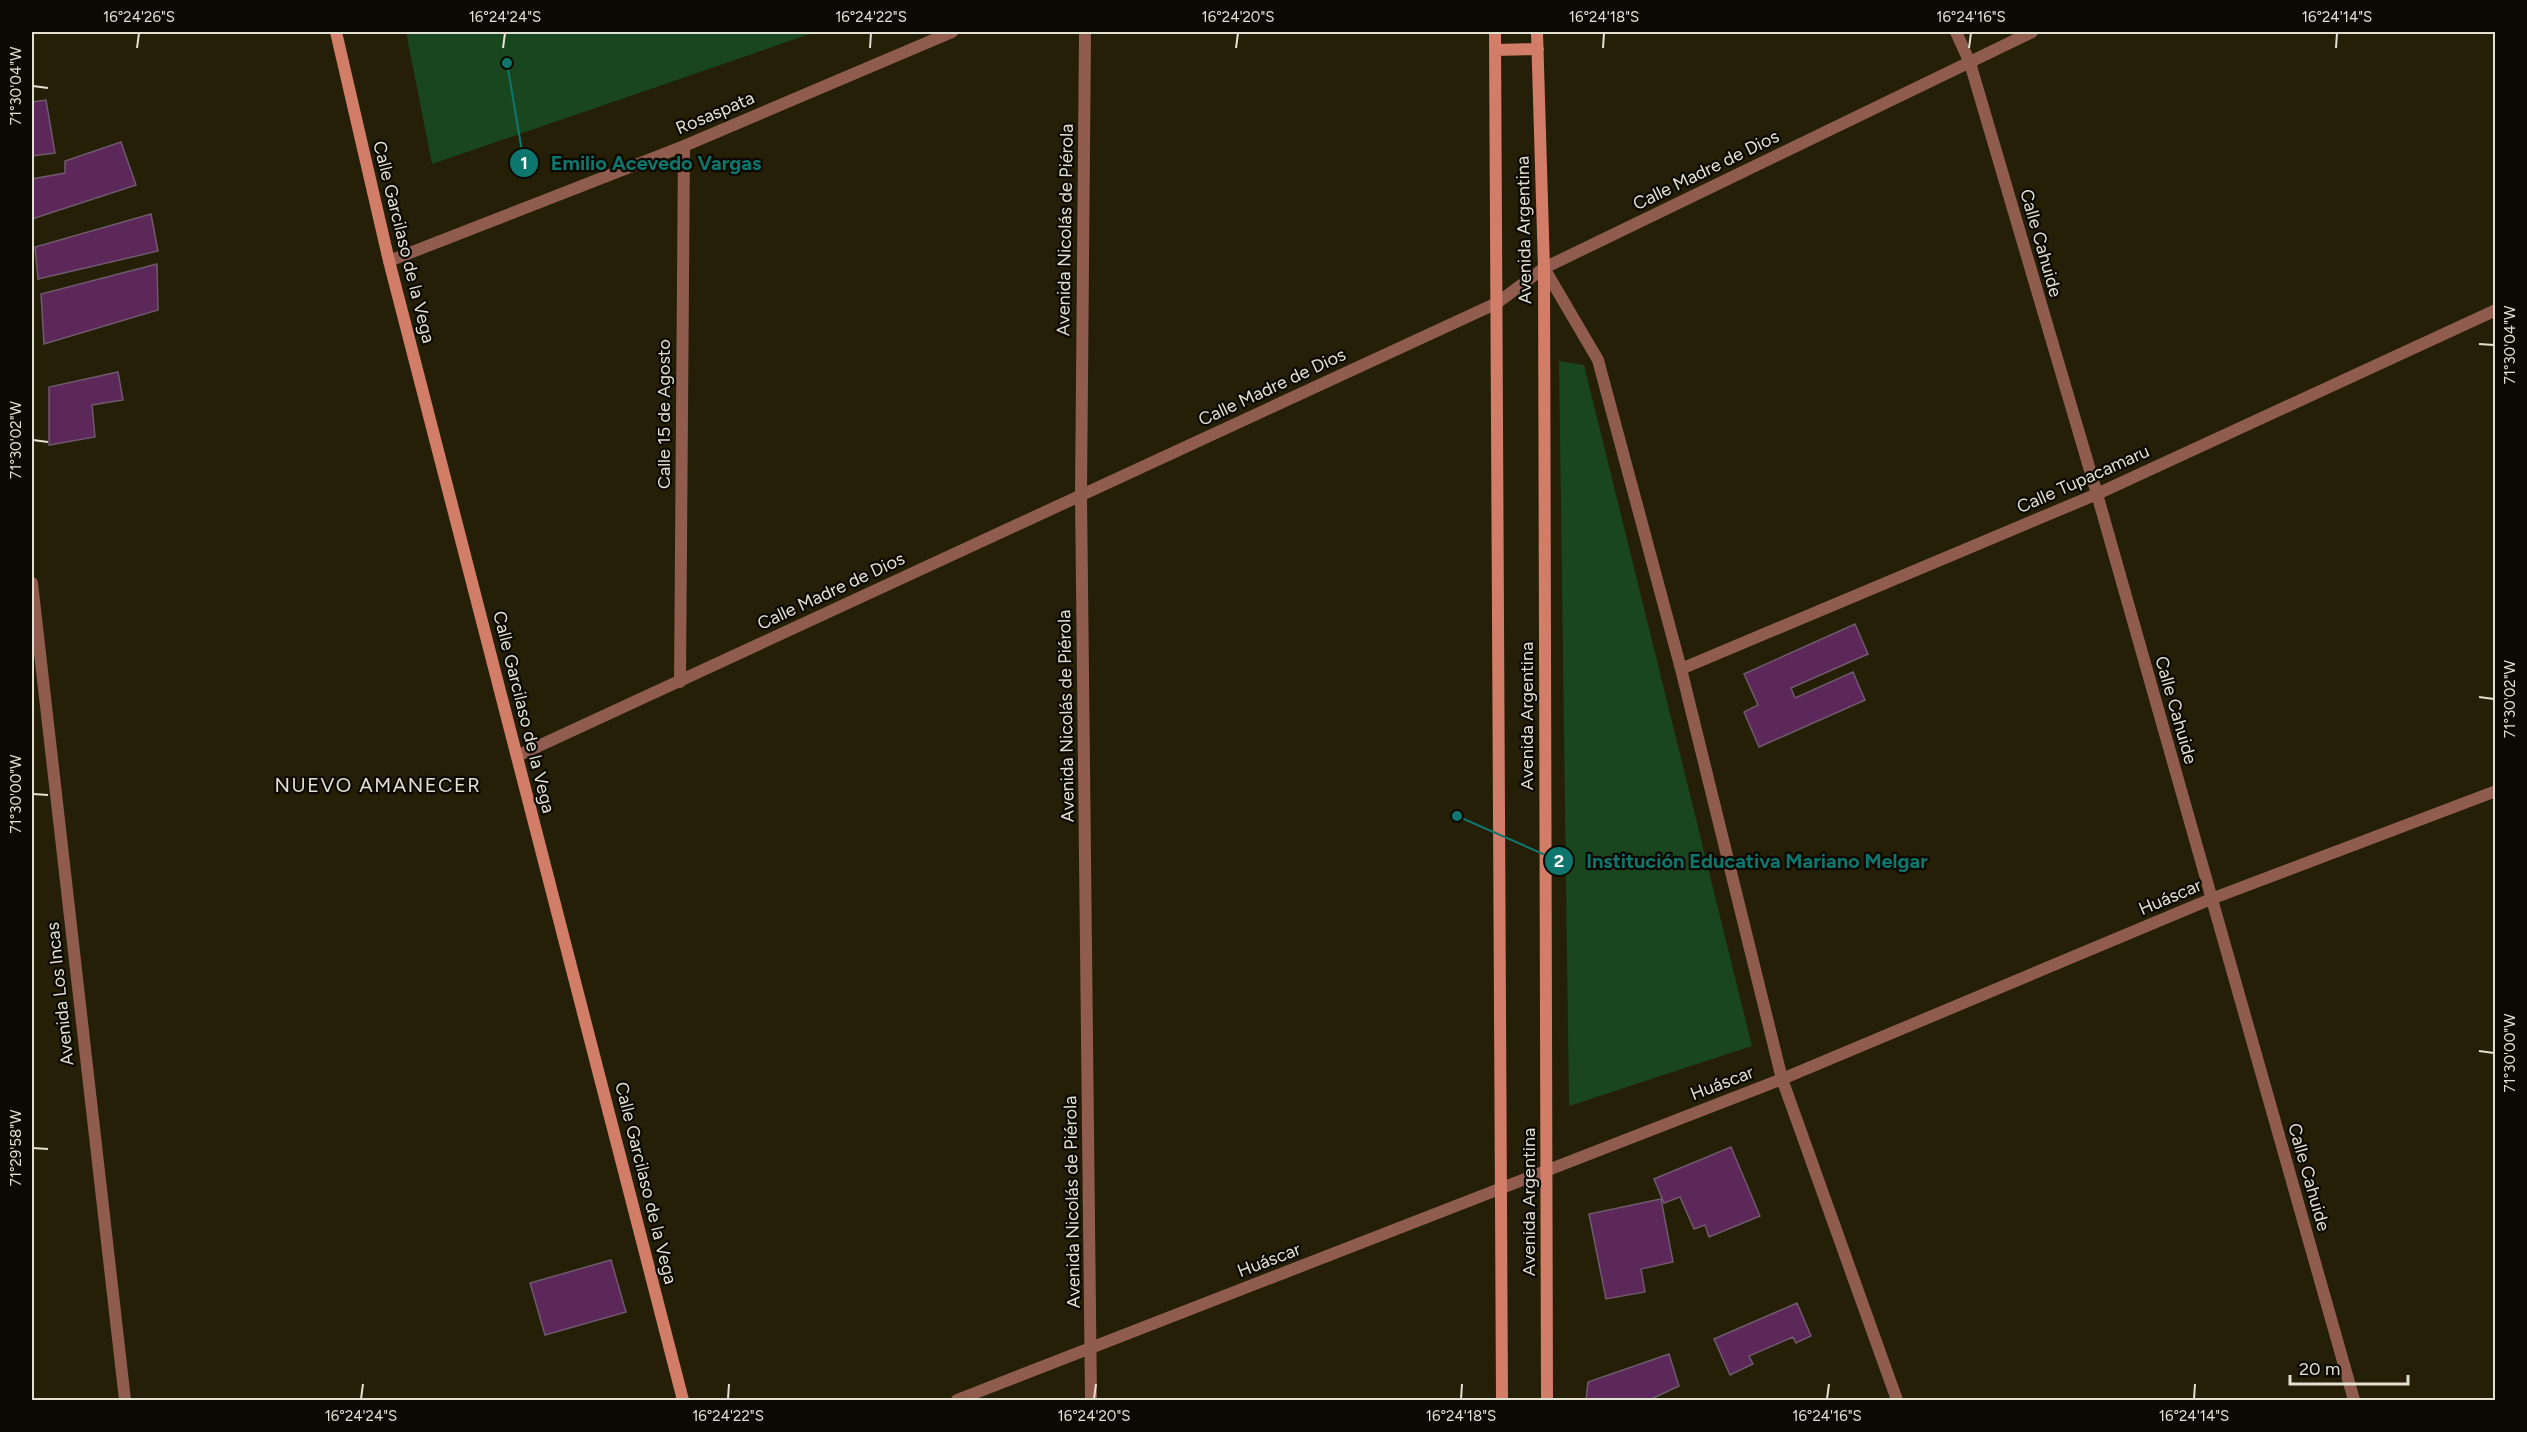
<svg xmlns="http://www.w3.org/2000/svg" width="2527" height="1432" viewBox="0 0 2527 1432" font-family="Figtree,sans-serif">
  <rect width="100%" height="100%" fill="#241f06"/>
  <!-- green -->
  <path fill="#19461f" d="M406,32h410l-384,132z
    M1559,361l25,4 168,681 -183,60z"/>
  <!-- building -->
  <path fill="#5c2859" stroke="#6f596d" stroke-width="1.5" d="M46,100l9,53 -23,3v-54z
    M121,142l15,43 -104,34v-40l33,-6v-12z
    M151,214l7,37 -120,28 -3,-32z
    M157,264l1,46 -114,34 -3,-50z
    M118,372l5,28 -31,5 3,32 -46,8v-58z
    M1855,624l13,30 -77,34 4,10 58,-26 12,28 -106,47 -15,-35 14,-7 -14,-31z
    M1731,1147l29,69 -51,21 -4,-12 -11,4 -14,-32 -16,6 -10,-24z
    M1661,1199l12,63 -32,7 4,23 -39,7 -17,-85z
    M611,1260l15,52 -81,23 -15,-52z
    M1797,1303l14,33 -15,7 -3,-6 -44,19 4,8 -23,11 -16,-36z
    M1669,1354l10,32 -30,14h-63l2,-18z"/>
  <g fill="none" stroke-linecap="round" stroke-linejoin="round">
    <!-- street -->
    <path stroke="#905c4e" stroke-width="12" d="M1085,32l-4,463 10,905
      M1956,32l14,31 127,431 257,906
      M389,261l295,-115 268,-114
      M1544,268l54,92 83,309 101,410 115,321
      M32,583l93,817
      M1681,669l416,-175 399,-184
      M680,682l4,-536
      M517,756l980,-453 47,-35 488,-236
      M957,1400l825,-321 429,-180 285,-108"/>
    <!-- secondary -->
    <path stroke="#d27d68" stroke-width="12" d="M336,32l53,229 294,1139
      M1495,32l7,1368
      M1537,32l7,236 3,1132
      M1495,50l43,-1"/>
  </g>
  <!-- ticks -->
  <path fill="none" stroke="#e2e0d1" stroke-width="2" d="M137,48l2,-15M503,48l2,-15M870,48l1,-15M1236,48l2,-15M1603,48l1,-15M1969,48l2,-15M2336,48l1,-15M33,86l15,2M2479,344l15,1M33,440l15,2M2479,697l15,2M33,794l15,1M2479,1051l15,2M33,1148l15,1M361,1399l2,-15M728,1399l1,-15M1094,1399l2,-15M1461,1399l1,-15M1827,1399l2,-15M2194,1399l1,-15"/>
  <g text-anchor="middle" stroke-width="4.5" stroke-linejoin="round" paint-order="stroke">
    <!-- street labels -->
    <g font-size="18" fill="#e2e0d1" stroke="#0b0902">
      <text transform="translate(715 113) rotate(-23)" y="6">Rosaspata</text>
      <text transform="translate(1706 170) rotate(-26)" y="6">Calle Madre de Dios</text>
      <text transform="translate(1065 230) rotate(-89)" y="6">Avenida Nicolás de Piérola</text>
      <text transform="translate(1524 230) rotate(-91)" y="6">Avenida Argentina</text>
      <text transform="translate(404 242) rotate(76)" y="6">Calle Garcilaso de la Vega</text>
      <text transform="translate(2041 243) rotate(74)" y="6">Calle Cahuide</text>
      <text transform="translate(1272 387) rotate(-25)" y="6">Calle Madre de Dios</text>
      <text transform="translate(664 414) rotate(-90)" y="6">Calle 15 de Agosto</text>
      <text transform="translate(2083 479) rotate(-24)" y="6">Calle Tupacamaru</text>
      <text transform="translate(831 591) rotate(-25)" y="6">Calle Madre de Dios</text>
      <text transform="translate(2176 710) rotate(74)" y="6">Calle Cahuide</text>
      <text transform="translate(524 712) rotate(76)" y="6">Calle Garcilaso de la Vega</text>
      <text transform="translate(1066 716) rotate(-91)" y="6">Avenida Nicolás de Piérola</text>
      <text transform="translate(1527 716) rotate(-90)" y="6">Avenida Argentina</text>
      <text transform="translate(2170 897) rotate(-23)" y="6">Huáscar</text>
      <text transform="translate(60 994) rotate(-96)" y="6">Avenida Los Incas</text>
      <text transform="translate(1722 1083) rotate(-21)" y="6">Huáscar</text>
      <text transform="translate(2309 1177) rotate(74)" y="6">Calle Cahuide</text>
      <text transform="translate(646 1183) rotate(76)" y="6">Calle Garcilaso de la Vega</text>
      <text transform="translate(1072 1202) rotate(-91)" y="6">Avenida Nicolás de Piérola</text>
      <text transform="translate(1529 1202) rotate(-90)" y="6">Avenida Argentina</text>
      <text transform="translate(1269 1260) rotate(-21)" y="6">Huáscar</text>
    </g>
    <!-- neighbourhood labels -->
    <g font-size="20" letter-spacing="1.5" fill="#e2e0d1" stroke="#0b0902">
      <text x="378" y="792">NUEVO AMANECER</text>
    </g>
  </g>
  <!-- callouts -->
  <path fill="none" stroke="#0f766e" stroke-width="2" d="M507 63L524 163M1457 816L1559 861"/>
  <g fill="#0f766e" stroke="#0b0902" stroke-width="2">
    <circle cx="507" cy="63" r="6"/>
    <circle cx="1457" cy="816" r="6"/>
    <circle cx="524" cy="163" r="15"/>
    <circle cx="1559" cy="861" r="15"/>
  </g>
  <g font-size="18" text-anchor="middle" font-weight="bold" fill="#fff">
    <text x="524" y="169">1</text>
    <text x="1559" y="867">2</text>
  </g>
  <g font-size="20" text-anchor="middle" font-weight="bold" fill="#0f766e" stroke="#0b0902" stroke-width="4.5" stroke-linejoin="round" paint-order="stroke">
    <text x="656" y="170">Emilio Acevedo Vargas</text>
    <text x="1757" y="868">Institución Educativa Mariano Melgar</text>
  </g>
  <!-- border -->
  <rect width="2527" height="1432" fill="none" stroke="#0b0902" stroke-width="66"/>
  <!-- scale -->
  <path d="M2290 1375v9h118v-9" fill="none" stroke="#e2e0d1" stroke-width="3"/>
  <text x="2299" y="1375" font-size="18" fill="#e2e0d1" stroke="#0b0902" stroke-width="4.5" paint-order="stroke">20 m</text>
  <rect x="33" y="33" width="2461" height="1366" fill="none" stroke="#e2e0d1" stroke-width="2"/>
  <g font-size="15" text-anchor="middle" fill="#e2e0d1">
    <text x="139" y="22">16°24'26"S</text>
    <text x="505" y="22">16°24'24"S</text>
    <text x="871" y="22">16°24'22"S</text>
    <text x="1238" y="22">16°24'20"S</text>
    <text x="1604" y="22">16°24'18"S</text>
    <text x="1971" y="22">16°24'16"S</text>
    <text x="2337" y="22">16°24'14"S</text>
    <text transform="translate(16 86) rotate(-90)" y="5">71°30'04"W</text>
    <text transform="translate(2510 345) rotate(-90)" y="5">71°30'04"W</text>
    <text transform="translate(16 440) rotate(-90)" y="5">71°30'02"W</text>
    <text transform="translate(2510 699) rotate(-90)" y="5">71°30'02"W</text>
    <text transform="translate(16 794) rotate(-90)" y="5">71°30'00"W</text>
    <text transform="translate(2510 1053) rotate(-90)" y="5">71°30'00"W</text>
    <text transform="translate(16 1148) rotate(-90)" y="5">71°29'58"W</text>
    <text x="361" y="1421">16°24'24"S</text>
    <text x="728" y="1421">16°24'22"S</text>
    <text x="1094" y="1421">16°24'20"S</text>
    <text x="1461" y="1421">16°24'18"S</text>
    <text x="1827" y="1421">16°24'16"S</text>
    <text x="2194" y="1421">16°24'14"S</text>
  </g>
</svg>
